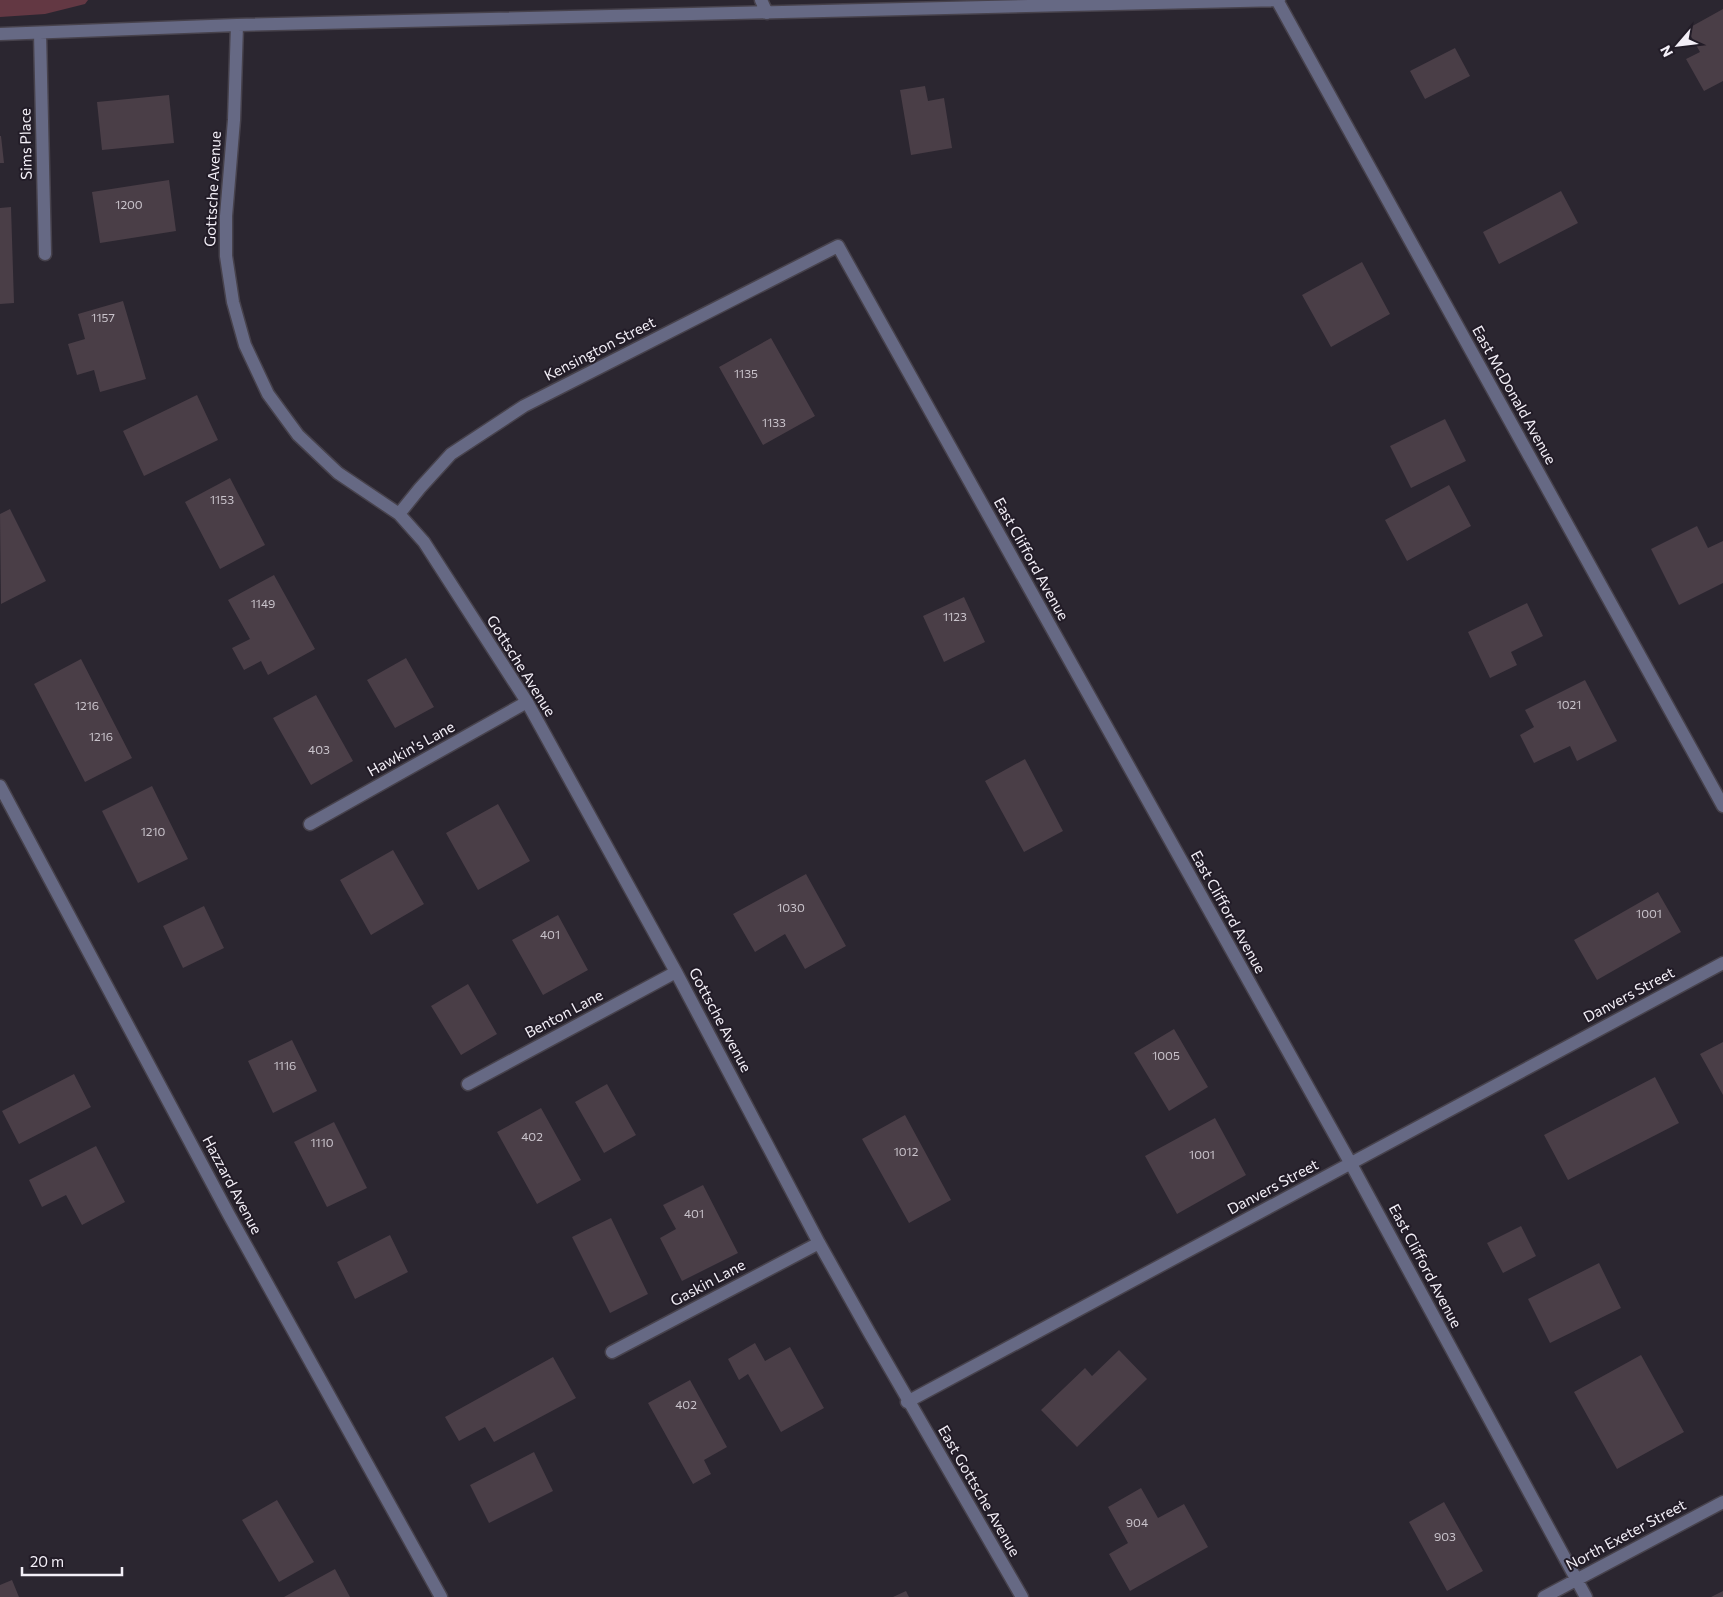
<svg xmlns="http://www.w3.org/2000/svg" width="1723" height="1597" viewBox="0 0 1723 1597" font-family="Commissioner,sans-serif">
  <rect width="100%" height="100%" fill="#2b2630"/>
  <!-- green -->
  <path fill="#633843" d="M0,0h88l-3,4 -40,10 -45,3z"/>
  <!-- building -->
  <path fill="#4a3e47" d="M1723,9v72l-19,10 -18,-32 14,-7 -13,-23z
    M1455,48l15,28 -45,23 -15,-28z
    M925,86l3,15 16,-3 8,50 -41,7 -11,-65z
    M169,95l5,48 -72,7 -5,-48z
    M0,136h1l3,27h-4z
    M169,180l7,51 -76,12 -8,-51z
    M1561,191l17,32 -79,41 -16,-32z
    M11,207l3,96 -14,1v-96z
    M1362,262l28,52 -59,33 -29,-52z
    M123,301l23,78 -46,13 -6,-22 -17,5 -9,-31 17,-5 -7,-25z
    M771,338l44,78 -52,29 -44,-78z
    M197,395l21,45 -74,36 -21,-45z
    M1445,419l21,42 -55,27 -21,-42z
    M230,478l35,67 -45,24 -35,-67z
    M1449,485l22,41 -64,35 -22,-41z
    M10,509l36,72 -45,23 -1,-90z
    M1697,526l11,22 15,-7v42l-44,22 -28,-56z
    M274,575l41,74 -47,26 -7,-14 -17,9 -12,-22 18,-9 -22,-39z
    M964,597l21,45 -41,20 -21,-46z
    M1527,603l16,33 -32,16 6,13 -27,13 -22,-46z
    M406,658l28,49 -39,21 -28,-48z
    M81,659l51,99 -47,24 -51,-98z
    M1585,680l32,61 -40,20 -7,-15 -36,17 -14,-28 14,-8 -9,-17z
    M316,695l37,66 -42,24 -38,-67z
    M1025,759l38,72 -39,21 -39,-71z
    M152,786l36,73 -50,24 -36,-72z
    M498,804l32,57 -52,29 -32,-57z
    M393,850l31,54 -53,31 -31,-55z
    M806,874l40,72 -41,23 -20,-35 -30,18 -22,-38z
    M1658,892l23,40 -84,48 -23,-40z
    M204,906l20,42 -41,20 -20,-42z
    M558,915l30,55 -45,25 -31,-55z
    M468,984l29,50 -36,21 -30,-49z
    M1174,1029l34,58 -39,24 -35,-58z
    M292,1040l25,51 -44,22 -25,-52z
    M1723,1042v53l-23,-41z
    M74,1074l17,33 -72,37 -17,-33z
    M1655,1077l24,46 -111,57 -24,-45z
    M607,1084l29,51 -32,18 -29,-51z
    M541,1108l40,72 -44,24 -40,-72z
    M905,1115l46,85 -42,23 -47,-84z
    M1215,1118l31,57 -69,39 -32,-58z
    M334,1122l33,66 -40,19 -33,-65z
    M96,1146l29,56 -43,23 -16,-30 -24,12 -13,-27z
    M703,1185l35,68 -56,28 -22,-43 16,-9 -13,-24z
    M611,1218l37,76 -38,19 -38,-76z
    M1521,1226l15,30 -33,17 -16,-30z
    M390,1235l18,37 -53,27 -18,-37z
    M1599,1263l22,45 -71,35 -22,-44z
    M755,1343l10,18 25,-14 34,61 -43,24 -33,-58 -9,6 -11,-21z
    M1119,1350l28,29 -70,68 -36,-37 44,-42 7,8z
    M1641,1355l43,77 -67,37 -43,-77z
    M553,1357l23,41 -82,44 -9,-15 -26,14 -14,-24z
    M690,1380l37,67 -23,13 7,14 -18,10 -45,-81z
    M534,1452l19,39 -64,32 -19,-38z
    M1141,1488l17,30 26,-14 24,43 -78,44 -21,-37 19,-11 -20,-36z
    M277,1500l37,62 -35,20 -37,-62z
    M1444,1502l39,69 -36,20 -38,-69z
    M335,1569l15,28h-66z
    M12,1580l7,17h-19v-12z
    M906,1591l3,6h-16z
    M1723,1591v6h-12z"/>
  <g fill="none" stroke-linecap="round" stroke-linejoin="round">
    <!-- minor casing -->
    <g stroke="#47424c" stroke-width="15">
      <path id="minor" d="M761,0l6,13
        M1277,0l446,806
        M237,25l-3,95 -8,96v40l7,46 12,43 23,49 30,41 40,38 61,41 25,28 103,160 149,270 143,271 50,89 153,265
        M40,33l5,221
        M0,34l237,-9 1042,-25
        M399,514l21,-26 31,-34 73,-48 314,-160 513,918 235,433
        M0,786l229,429 212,382
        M310,824l217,-122
        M468,1084l208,-112
        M612,1352l207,-109
        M907,1402l816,-439
        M1544,1597l179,-95"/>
    </g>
    <!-- minor -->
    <use href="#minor" stroke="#666984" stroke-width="12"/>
  </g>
  <g text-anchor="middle" stroke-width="4" stroke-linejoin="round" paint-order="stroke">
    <!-- number labels -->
    <g font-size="12" fill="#c9c3cb">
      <text x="129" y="209">1200</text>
      <text x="103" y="322">1157</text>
      <text x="746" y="378">1135</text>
      <text x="774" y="427">1133</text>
      <text x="222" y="504">1153</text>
      <text x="263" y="608">1149</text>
      <text x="955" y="621">1123</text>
      <text x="1569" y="709">1021</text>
      <text x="87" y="710">1216</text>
      <text x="101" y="741">1216</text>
      <text x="319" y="754">403</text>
      <text x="153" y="836">1210</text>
      <text x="791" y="912">1030</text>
      <text x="1649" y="918">1001</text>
      <text x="550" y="939">401</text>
      <text x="1166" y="1060">1005</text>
      <text x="285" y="1070">1116</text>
      <text x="532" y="1141">402</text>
      <text x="322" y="1147">1110</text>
      <text x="906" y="1156">1012</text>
      <text x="1202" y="1159">1001</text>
      <text x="694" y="1218">401</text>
      <text x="686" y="1409">402</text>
      <text x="1137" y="1527">904</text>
      <text x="1445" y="1541">903</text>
    </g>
    <!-- street labels -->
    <g font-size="15" fill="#f3eff7" stroke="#221c27">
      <text transform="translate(26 144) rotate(-91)" y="5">Sims Place</text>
      <text transform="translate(213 189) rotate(-87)" y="5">Gottsche Avenue</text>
      <text transform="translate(600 349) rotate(-27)" y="5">Kensington Street</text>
      <text transform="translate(1514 395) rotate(61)" y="5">East McDonald Avenue</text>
      <text transform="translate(1031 559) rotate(61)" y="5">East Clifford Avenue</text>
      <text transform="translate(521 666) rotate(58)" y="5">Gottsche Avenue</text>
      <text transform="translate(411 749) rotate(-29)" y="5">Hawkin's Lane</text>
      <text transform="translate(1228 912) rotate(61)" y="5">East Clifford Avenue</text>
      <text transform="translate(1629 995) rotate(-28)" y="5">Danvers Street</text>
      <text transform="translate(564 1014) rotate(-28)" y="5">Benton Lane</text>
      <text transform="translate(720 1020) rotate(62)" y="5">Gottsche Avenue</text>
      <text transform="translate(232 1185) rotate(62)" y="5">Hazzard Avenue</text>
      <text transform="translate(1273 1187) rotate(-28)" y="5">Danvers Street</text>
      <text transform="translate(1425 1266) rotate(62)" y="5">East Clifford Avenue</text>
      <text transform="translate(708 1283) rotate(-28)" y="5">Gaskin Lane</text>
      <text transform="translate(979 1491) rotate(60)" y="5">East Gottsche Avenue</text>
      <text transform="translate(1626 1535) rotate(-28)" y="5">North Exeter Street</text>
    </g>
  </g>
  <!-- north arrow -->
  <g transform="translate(1678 45) rotate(242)" stroke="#221c27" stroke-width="4" paint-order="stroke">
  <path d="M0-4L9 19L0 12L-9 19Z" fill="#f3eff7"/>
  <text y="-8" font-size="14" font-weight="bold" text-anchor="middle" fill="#f3eff7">N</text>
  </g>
  <!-- scale -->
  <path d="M22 1567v8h100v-8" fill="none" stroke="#f3eff7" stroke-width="2.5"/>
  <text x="30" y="1567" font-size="15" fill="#f3eff7" stroke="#221c27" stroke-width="4" paint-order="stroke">20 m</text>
</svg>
